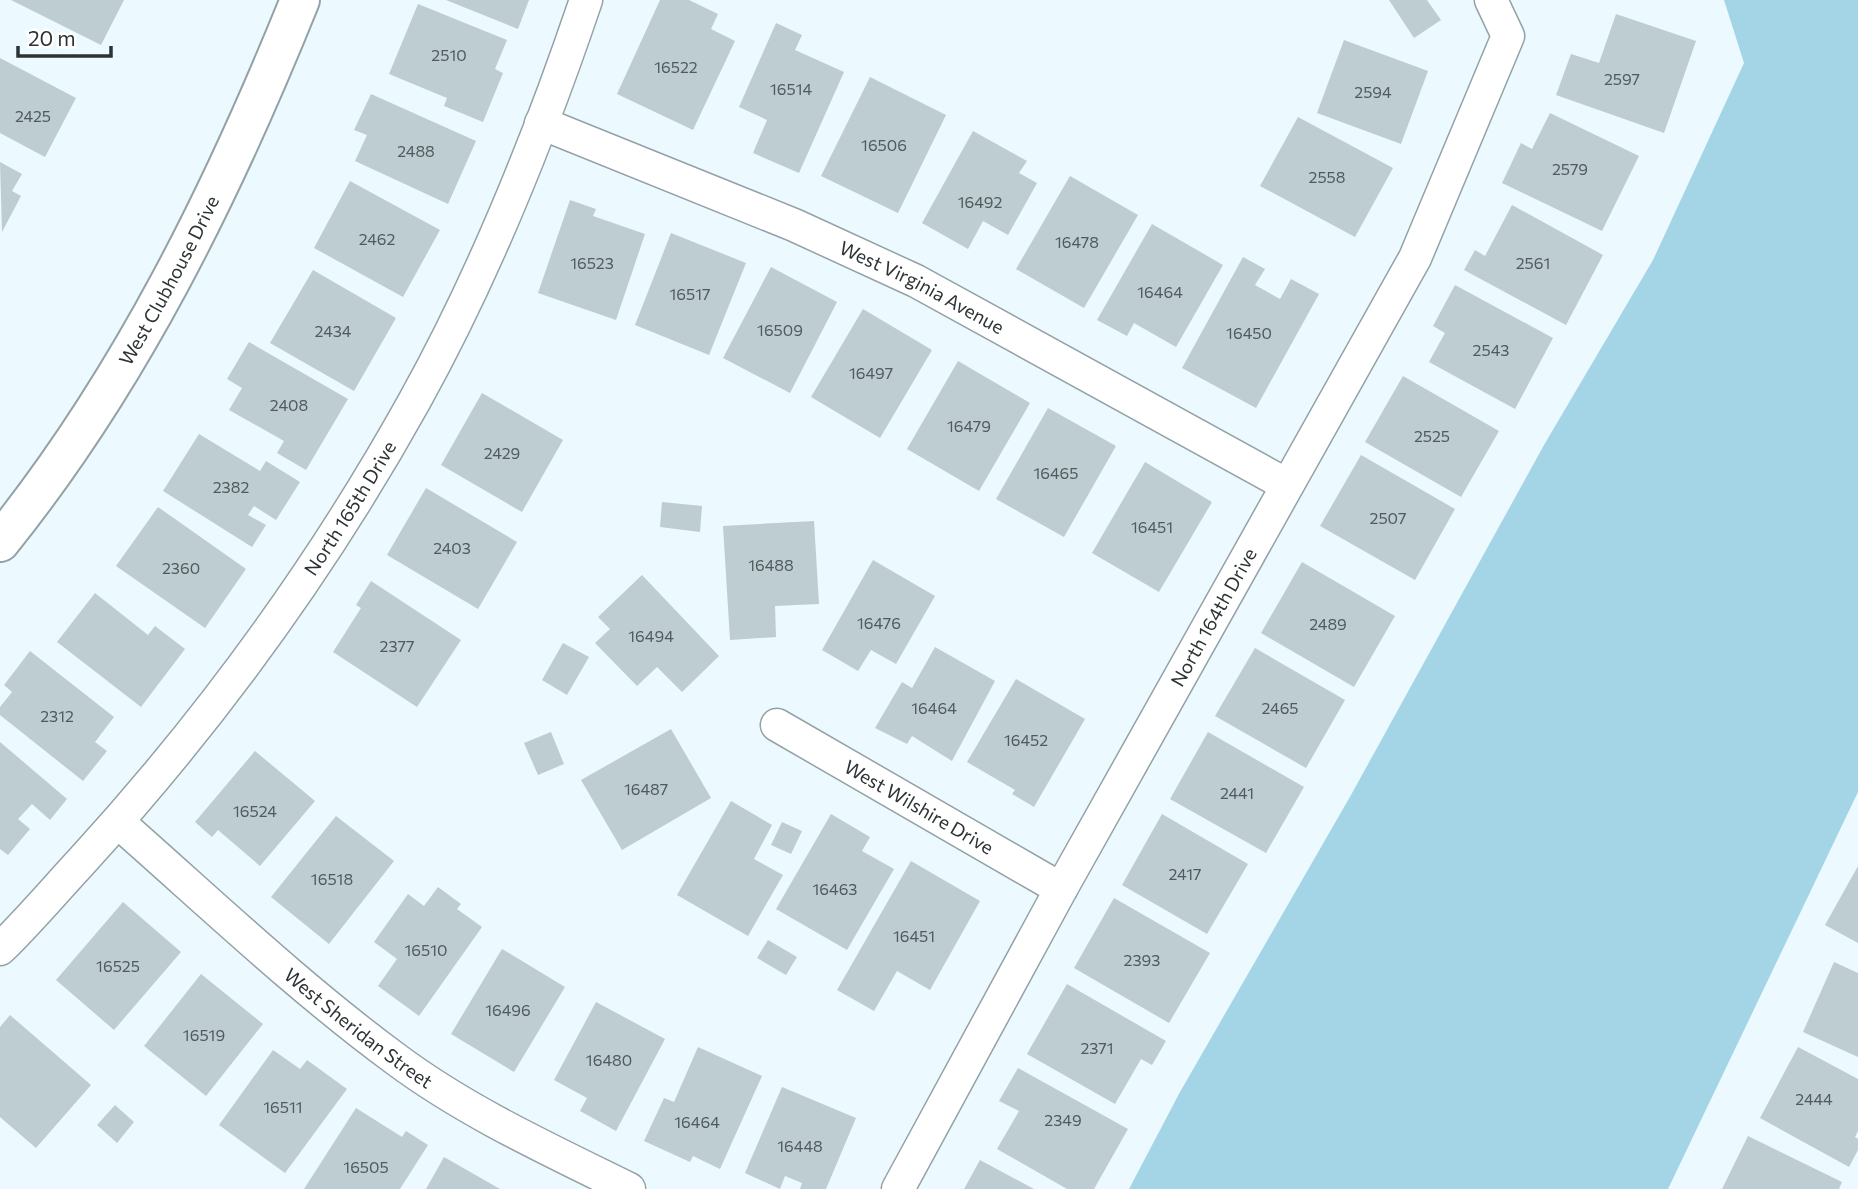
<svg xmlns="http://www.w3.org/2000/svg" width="1858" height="1189" viewBox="0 0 1858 1189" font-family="Commissioner,sans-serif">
  <rect width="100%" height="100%" fill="#ecf9fe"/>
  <!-- green -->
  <path fill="#a4d5e7" d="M1724,0h134v792l-190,397h-539l51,-97 171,-297 193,-350 109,-185 91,-197z"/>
  <!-- building -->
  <path fill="#bdcdd2" d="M11,0h113l-23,45z
    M446,0h83l-11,29z
    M660,0h29l29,14 -7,15 24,12 -42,89 -76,-36z
    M1389,0h38l14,20 -27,18z
    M418,4l89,36 -12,29 8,4 -20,49 -39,-16 3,-8 -58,-24z
    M1616,14l80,27 -32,92 -108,-38 15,-41 28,9z
    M776,23l26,12 -7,15 49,22 -45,101 -46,-20 14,-33 -28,-13z
    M1344,40l84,31 -27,73 -84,-31z
    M0,58l76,40 -31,59 -45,-24z
    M870,77l76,38 -48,98 -77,-37z
    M371,94l105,47 -28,63 -93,-43 12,-26 -13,-5z
    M1550,113l89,43 -37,75 -100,-48 19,-40 11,6z
    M1298,117l95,51 -38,69 -95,-51z
    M973,131l54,30 -8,12 18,10 -29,52 -25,-14 -15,28 -46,-26z
    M0,162l22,12 -10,17 9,5 -19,36z
    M1070,176l68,39 -54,93 -68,-39z
    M350,181l90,49 -37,67 -89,-49z
    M570,200l26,9 -3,7 52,18 -29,86 -78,-27z
    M1512,205l91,50 -37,70 -102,-55 11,-20 10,6z
    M1152,224l71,41 -47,82 -42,-24 -7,13 -30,-16z
    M671,233l75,30 -37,92 -74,-30z
    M1243,257l22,12 -10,16 25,14 11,-20 28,15 -63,114 -74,-40z
    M771,267l66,35 -47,91 -67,-35z
    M313,270l83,48 -42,73 -84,-48z
    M1455,285l98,53 -38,71 -86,-47 16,-29 -12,-7z
    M863,309l69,41 -52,88 -69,-41z
    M249,342l99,57 -42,71 -29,-17 7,-12 -55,-31 13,-22 -15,-9z
    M958,361l72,42 -51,88 -72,-42z
    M1403,376l96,55 -38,66 -96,-55z
    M482,393l81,47 -41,72 -81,-47z
    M1048,408l68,38 -52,91 -68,-38z
    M199,434l61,37 6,-10 34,21 -24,38 -22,-14 -6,9 18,10 -14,22 -89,-56z
    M1361,455l94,54 -40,71 -95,-54z
    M1145,462l67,40 -53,90 -67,-39z
    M426,488l91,54 -39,67 -91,-54z
    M662,502l40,4 -2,26 -40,-5z
    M158,507l88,62 -41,59 -89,-62z
    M814,521l5,83 -44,2 1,31 -46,3 -7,-114z
    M873,560l62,36 -39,68 -25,-14 -13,21 -36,-21z
    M1302,562l93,54 -41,71 -93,-54z
    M642,575l77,81 -37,36 -25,-25 -20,19 -42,-43 15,-14 -12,-12z
    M371,581l90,59 -44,67 -84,-55 28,-44 -5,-3z
    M95,593l53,42 7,-9 30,23 -44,58 -84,-65z
    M563,643l26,14 -22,38 -25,-15z
    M935,647l60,34 -43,80 -40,-25 -5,8 -32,-16 27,-46 10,6z
    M1255,648l90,52 -39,68 -91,-52z
    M30,651l84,66 -19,25 12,9 -24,30 -83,-66v-8l12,-15 -8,-7z
    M1016,679l69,40 -51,88 -22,-13 3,-4 -48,-28z
    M671,729l40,69 -89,52 -41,-70z
    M551,732l13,32 -26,11 -14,-32z
    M1208,732l96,55 -38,66 -96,-54z
    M0,742l67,57 -17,21 -18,-16 -14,15 12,10 -22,26 -8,-6z
    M255,751l60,50 -55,65 -42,-36 -6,7 -17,-15z
    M731,801l41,24 -18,34 29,16 -35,61 -71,-41z
    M831,814l39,23 -8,14 32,18 -47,81 -71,-41z
    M1162,814l86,50 -41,70 -85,-49z
    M336,816l58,45 -65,83 -58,-47z
    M782,822l20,9 -11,23 -20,-9z
    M911,861l69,40 -50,89 -33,-19 -23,40 -37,-21z
    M1858,866v77l-33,-18z
    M438,887l23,17 -4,5 25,18 -63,89 -41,-30 19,-27 -23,-17 34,-48 16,12z
    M1114,898l96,55 -41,70 -95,-55z
    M123,902l58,50 -67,78 -58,-50z
    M768,940l29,17 -11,18 -29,-17z
    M502,949l63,38 -51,85 -63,-38z
    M1834,962l24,11v84l-55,-25z
    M201,974l62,50 -57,72 -62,-50z
    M1067,984l99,57 -14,24 -11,-6 -26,45 -88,-50z
    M596,1002l69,37 -49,92 -36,-20 7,-13 -33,-18z
    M10,1015l81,70 -55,63 -36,-31v-90z
    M698,1047l64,29 -42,93 -27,-13 -3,6 -46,-21 20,-43 10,4z
    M1798,1047l60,32v52l-3,6 3,2v11l-9,17 -89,-49z
    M273,1050l27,19 7,-9 40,29 -62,84 -66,-48z
    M1018,1068l110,61 -34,60h-27l-70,-40 22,-38 -20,-10z
    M782,1087l74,31 -30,71h-26l2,-6 -17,-7 -5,13 -35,-16z
    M115,1105l19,17 -17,21 -20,-18z
    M356,1108l46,29 4,-6 22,14 -28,44h-96z
    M1748,1136l94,46 -3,7h-117z
    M444,1157l56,32h-74z
    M980,1160l54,29h-70z"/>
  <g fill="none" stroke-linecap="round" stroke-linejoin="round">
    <!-- minor casing -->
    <g stroke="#93a2a7" stroke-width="35">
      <g id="minor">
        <path id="s1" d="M541,123l253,102 122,56 371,204"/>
        <path id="s2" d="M777,725l284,164"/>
        <path id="s3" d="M118,822c91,80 181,166 279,238 70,52 153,90 232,129"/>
        <path id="s4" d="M0,949c28,-27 54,-58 81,-87 128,-140 242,-296 334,-462 70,-126 125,-264 171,-400"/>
        <path id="s5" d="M898,1189l163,-300 354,-631 93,-222 -17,-36"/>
      </g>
    </g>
    <!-- tertiary casing -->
    <g stroke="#93a2a7" stroke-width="42">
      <g id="tertiary">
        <path id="s6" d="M0,542c130,-161 223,-351 300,-542"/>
      </g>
    </g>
    <!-- minor -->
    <use href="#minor" stroke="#fff" stroke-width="32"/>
    <!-- tertiary -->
    <use href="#tertiary" stroke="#fff" stroke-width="38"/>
  </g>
  <g text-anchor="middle" stroke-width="5" stroke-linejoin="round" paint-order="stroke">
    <!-- number labels -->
    <g font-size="16" fill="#515a5c">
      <text x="449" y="61">2510</text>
      <text x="676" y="73">16522</text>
      <text x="1622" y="85">2597</text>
      <text x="791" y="95">16514</text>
      <text x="1373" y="98">2594</text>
      <text x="33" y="122">2425</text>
      <text x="884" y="151">16506</text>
      <text x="416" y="157">2488</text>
      <text x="1570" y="175">2579</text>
      <text x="1327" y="183">2558</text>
      <text x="980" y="208">16492</text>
      <text x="377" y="245">2462</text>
      <text x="1077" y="248">16478</text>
      <text x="592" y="269">16523</text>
      <text x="1533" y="269">2561</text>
      <text x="1160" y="298">16464</text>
      <text x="690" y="300">16517</text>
      <text x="780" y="336">16509</text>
      <text x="333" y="337">2434</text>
      <text x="1249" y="339">16450</text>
      <text x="1491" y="356">2543</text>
      <text x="871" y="379">16497</text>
      <text x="289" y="411">2408</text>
      <text x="969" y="432">16479</text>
      <text x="1432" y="442">2525</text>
      <text x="502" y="459">2429</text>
      <text x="1056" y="479">16465</text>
      <text x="231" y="493">2382</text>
      <text x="1388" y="524">2507</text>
      <text x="1152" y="533">16451</text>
      <text x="452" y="554">2403</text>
      <text x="771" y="571">16488</text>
      <text x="181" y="574">2360</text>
      <text x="879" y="629">16476</text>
      <text x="1328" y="630">2489</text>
      <text x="651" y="642">16494</text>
      <text x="397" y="652">2377</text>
      <text x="934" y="714">16464</text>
      <text x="1280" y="714">2465</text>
      <text x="57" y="722">2312</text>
      <text x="1026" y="746">16452</text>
      <text x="646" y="795">16487</text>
      <text x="1237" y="799">2441</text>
      <text x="255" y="817">16524</text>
      <text x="1185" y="880">2417</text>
      <text x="332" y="885">16518</text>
      <text x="835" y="895">16463</text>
      <text x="914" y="942">16451</text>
      <text x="426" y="956">16510</text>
      <text x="1142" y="966">2393</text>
      <text x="118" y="972">16525</text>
      <text x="508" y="1016">16496</text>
      <text x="204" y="1041">16519</text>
      <text x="1097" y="1054">2371</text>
      <text x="609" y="1066">16480</text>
      <text x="1814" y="1105">2444</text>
      <text x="283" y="1113">16511</text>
      <text x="1063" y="1126">2349</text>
      <text x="697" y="1128">16464</text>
      <text x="800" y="1152">16448</text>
      <text x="366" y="1173">16505</text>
    </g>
    <!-- street labels -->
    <g font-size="19" fill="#2d3335" stroke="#fff">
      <text dy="7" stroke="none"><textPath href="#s6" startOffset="312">West Clubhouse Drive</textPath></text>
      <text dy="7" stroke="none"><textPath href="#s1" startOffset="415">West Virginia Avenue</textPath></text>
      <text dy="7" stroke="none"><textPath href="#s4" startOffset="564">North 165th Drive</textPath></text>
      <text dy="7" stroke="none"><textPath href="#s5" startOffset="653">North 164th Drive</textPath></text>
      <text dy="7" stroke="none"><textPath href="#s2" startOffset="164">West Wilshire Drive</textPath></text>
      <text dy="7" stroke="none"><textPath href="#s3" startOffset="317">West Sheridan Street</textPath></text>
    </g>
  </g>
  <!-- scale -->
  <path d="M18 46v10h93v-10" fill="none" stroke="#2d3335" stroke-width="3.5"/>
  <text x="28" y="46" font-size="21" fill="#2d3335" stroke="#ffffff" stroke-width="5" paint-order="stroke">20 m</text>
</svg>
